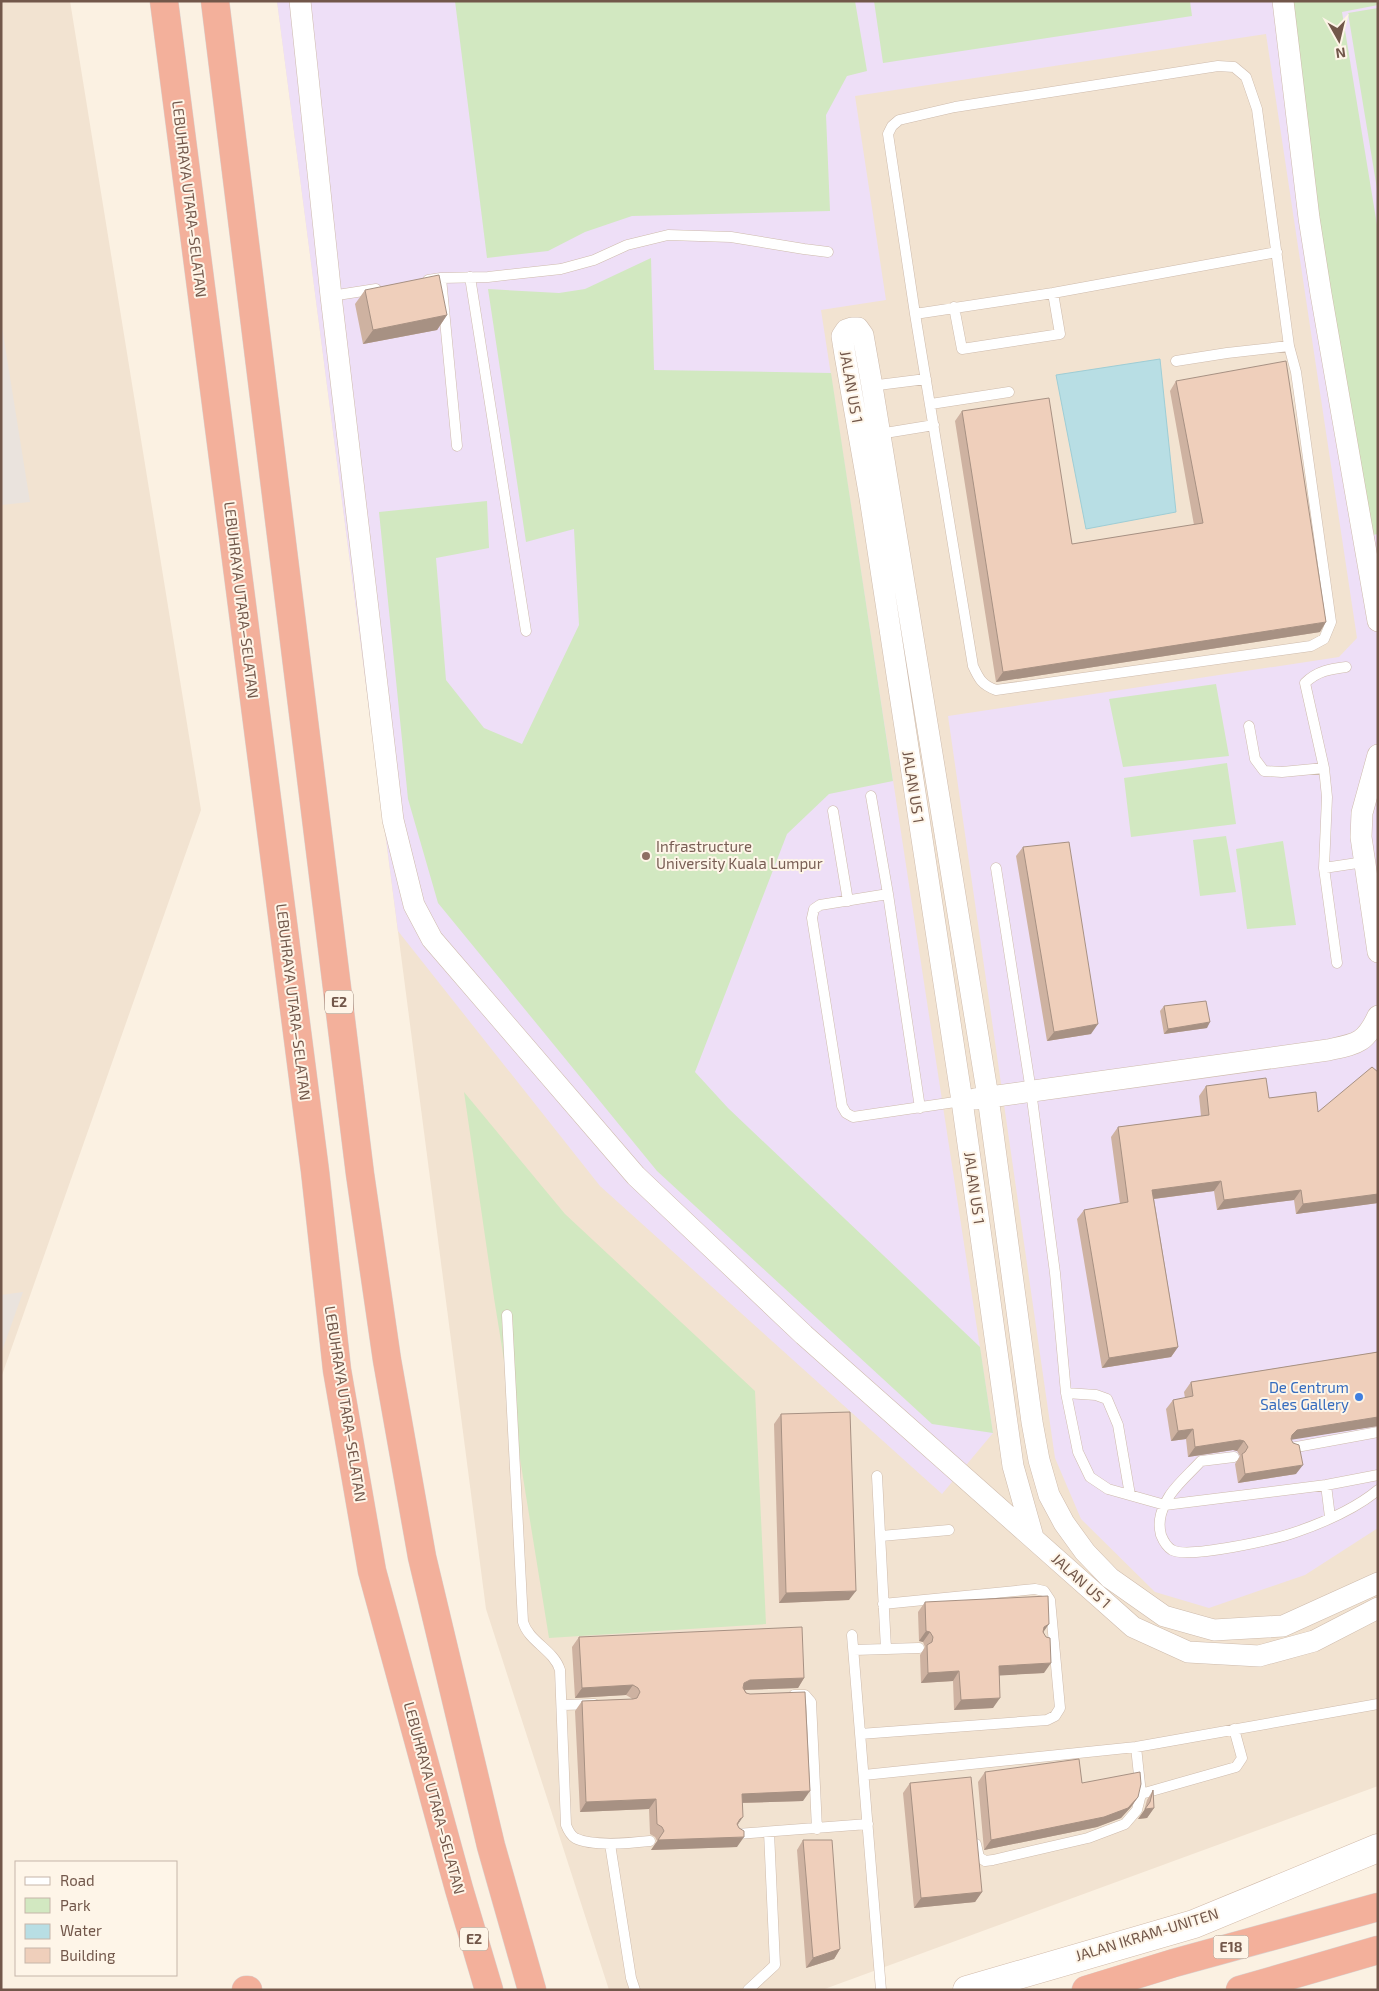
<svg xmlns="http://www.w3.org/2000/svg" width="1379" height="1991" viewBox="0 0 1379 1991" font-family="'Exo 2',sans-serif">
  <rect width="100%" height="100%" fill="#fbf1e2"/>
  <!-- residential -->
  <path fill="#f2e3d1" d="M1,1h69l131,809 -200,568z
    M277,1h1101v1785l-556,204h-213l-123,-381z"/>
  <!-- industrial -->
  <path fill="#eae3dd" d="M1,321l29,181 -29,3z
    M23,1292l-22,62v-59z"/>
  <!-- education -->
  <path fill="#eedff7" d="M277,1h1101v1527l-73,47 -96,33 -54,-16 -74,-73 -26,-61 -107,-742 391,-59 18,-19 -91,-604 -411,62 31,204 -65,10 172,1123 -51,61 -342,-308 -202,-255z"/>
  <!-- green -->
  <path fill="#d2e8c1" d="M455,1h400l12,70 -20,5 -21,39 4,96 -198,5 -47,16 -37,19 -61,7z
    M874,1h316l2,15 -309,47z
    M1289,1h89v4l-36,7 36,219v303l-10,2 -52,-315z
    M1378,8v187l-30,-182z
    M651,258l3,112 177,3 62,408 -64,13 -42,40 -92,238 33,36 252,239 13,86 -61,-9 -275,-253 -219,-268 -30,-104 -29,-287 108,-11 2,47 -53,10 10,122 38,48 38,16 57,-119 -5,-96 -48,13 -38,-253 71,4 26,-4z
    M1216,684l13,72 -106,11 -14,-68z
    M1227,763l9,61 -105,13 -7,-59z
    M1226,836l10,56 -36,4 -7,-56z
    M1283,841l13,84 -49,4 -11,-80z
    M464,1092l101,122 190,177 11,233 -217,14 -55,-340z"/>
  <!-- water -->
  <path fill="#b8dee4" stroke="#9ecdd5" d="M1160,359l16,153 -90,17 -30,-154z"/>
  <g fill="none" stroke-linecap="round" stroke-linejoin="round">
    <!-- lane casing -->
    <g stroke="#cebbac" stroke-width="11">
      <path id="lane" d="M1218,66l16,1 12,10 11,32 32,237 7,26 35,250 -7,17 -13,7 -315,44c-14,-5 -17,-11 -23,-24l-58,-352 -27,-180 4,-8 7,-6 56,-13z
        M470,277l56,354
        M441,278l16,168
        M428,280l13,-2 47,-1 73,-8 33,-9 33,-15 41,-10 63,2 73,12 24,3
        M331,296l45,-7
        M954,307l8,42 98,-15 -7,-41
        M915,314l138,-21 224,-41
        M1176,361l51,-8 62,-7
        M870,386l56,-7
        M931,404l78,-12
        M879,434l55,-9
        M1249,726l6,33 9,12 18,1 42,-4 -19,-85c12,-12 25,-14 41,-16
        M1324,768l3,29 -3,71
        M871,796l17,98 32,214
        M833,811l15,90
        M996,868l35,223 24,182 11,120 12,59 12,25 18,12 57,16 161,-20 52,-10
        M888,894l-68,11 -6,4 -2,9 30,188 4,7 7,4 109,-16
        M1337,963l-13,-95 40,-6
        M507,1315l16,307c6,20 31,28 37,48l6,155c2,5 4,10 9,13 18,9 56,5 75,3
        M1066,1393l30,2 11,4 11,26 12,70
        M1291,1448l87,-16
        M1234,1457l-33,4c-10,11 -23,22 -31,34 -8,13 -13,25 -9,40 2,5 6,12 11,15 17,9 104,-11 124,-18 29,-10 59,-23 82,-42
        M1326,1485l4,32
        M881,1536l68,-6
        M852,1635l29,355
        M886,1649l33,-1
        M854,1650l32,-1 -9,-173
        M794,1695h11l6,7 6,127
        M563,1705l31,-1
        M860,1734l187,-14 8,-4 5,-8 -10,-108 -6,-9 -9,-2 -152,15
        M864,1775l272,-28 242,-43
        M1141,1794l95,-27 6,-9 -8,-29
        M737,1834l131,-10
        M610,1844l21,134 4,12
        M976,1844l3,13 6,4 8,-1 95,-22 37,-14 12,-14 4,-16 -5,-47
        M748,1990l27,-25 -6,-133"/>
    </g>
    <!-- street casing -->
    <g stroke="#cebbac" stroke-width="22">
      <path id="street" d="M300,1l31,295 62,524 21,85 18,34 204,237 168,159 329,292 55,25 71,4 55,-15 64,-33
        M1283,1l26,217 12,76 57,327
        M1378,755l-16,58 -1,24 17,115
        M975,1099l353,-49c28,-6 37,-6 50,-34
        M1033,1537l-20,-71 -51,-365 -92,-603 -25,-143 -3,-19 4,-6 6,-2h6l5,7 9,51 116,711 44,325 7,38 10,35 15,28 21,29 25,26 54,38 50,14 69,-4 95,-43"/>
    </g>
    <!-- secondary casing -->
    <g stroke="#d1baa9" stroke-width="29">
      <path id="secondary" d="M967,1990l227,-66 184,-76"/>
    </g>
    <!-- highway casing -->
    <g stroke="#dad3d0" stroke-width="29">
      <path id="highway" d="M164,1l151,1170 22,199 35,201 87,318 30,101
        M215,1l145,1173 27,186 35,197 69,289 41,144
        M246,1990h2
        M1086,1990l88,-27 204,-56
        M1240,1990l138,-40"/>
    </g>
    <!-- lane -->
    <use href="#lane" stroke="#fff" stroke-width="10"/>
    <!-- street -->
    <use href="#street" stroke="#fff" stroke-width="21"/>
    <!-- secondary -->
    <use href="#secondary" stroke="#fff" stroke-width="28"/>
    <!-- highway -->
    <use href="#highway" stroke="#f3b09b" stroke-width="28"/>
  </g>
  <!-- wall -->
  <path fill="#ceb2a1" d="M365,290l82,25 -10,15 -74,14 -8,-40z
    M1176,381l144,251 -324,50 -41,-261 7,-10 110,133 122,-19 -24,-134z
    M1023,847l68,187 -44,7 -31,-185z
    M1164,1006l43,22 -43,6 -4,-23z
    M1378,1072v131l-82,11 -2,-14 -77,10 -3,-19 -60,8 24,148 -7,10 -69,11 -25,-149 7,-9 36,-6 -9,-67 7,-10 83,-11 -2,-20 7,-10 63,12 49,14z
    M1378,1352v74l-87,13 5,35 -58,9 -3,-19 5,-8 -3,-5 -4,-1 -45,7 -2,-18 -15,2 -5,-32 7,-9 12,-2 -1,-6 7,-10z
    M781,1414l68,186 -70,3 -5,-179z
    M925,1602l119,30v41l-45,2 -6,33 -39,2 -1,-29 -32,2 -1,-28 5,-8 -2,-5 -4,-1 -1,-29z
    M579,1637l225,41 -6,10 -53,2 58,111 -61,2 -4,22 -1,22 -86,3 6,-9 -2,-4 -5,-3 -1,-25 -69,3 -5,-101 7,-10 50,-2 -1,-1 -5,-3 -51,3 -3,-51z
    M985,1772l97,11 56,14 -7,10 -10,11 -24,9 -113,23 -6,-68z
    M910,1783l72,109 -7,10 -61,6 -11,-115z
    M1153,1790l1,18 -7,10 -9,1 6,-8 3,-11z
    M803,1840l37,109 -6,10 -28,9 -9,-118z"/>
  <!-- shaded-wall -->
  <path fill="#a79183" d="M447,315l-10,15 -74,14 10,-14z
    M1326,622l-6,10 -324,50 7,-10z
    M1210,1022l-3,6 -43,6 4,-5z
    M1098,1024l-7,10 -44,7 7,-9z
    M1221,1181l-7,10 -69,9 7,-10z
    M1301,1190l-7,10 -77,10 7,-10z
    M1378,1194v9l-82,11 7,-10z
    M1178,1347l-7,10 -69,11 7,-10z
    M1378,1417v9l-88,14 2,-5 5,-5z
    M1193,1429l-7,10 -15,2 7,-10z
    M1240,1440l4,1 -7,10 -4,-1 -45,7 7,-10z
    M1303,1465l-7,9 -58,9 7,-9z
    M856,1591l-7,9 -70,3 7,-10z
    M1049,1624l-7,10 2,-7z
    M926,1631l4,1 -7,10 -4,-1z
    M1051,1663l-7,10 -52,3 7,-10z
    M959,1671l-6,10 -32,2 7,-10z
    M804,1678l-6,10 -55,2 1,-7 6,-3z
    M633,1685l-7,10 -51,3 7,-10z
    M1000,1698l-7,10 -39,2 7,-10z
    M810,1791l-7,10 -68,2 7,-9z
    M1138,1797l-7,10 -10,11 -24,9 -113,23 7,-10z
    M656,1799l-7,10 -69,3 6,-10z
    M1154,1808l-7,10 -9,1 7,-10z
    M743,1817l-7,10 4,-8z
    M744,1837l-7,10 -86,3 7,-10z
    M982,1892l-7,10 -61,6 7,-10z
    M840,1949l-6,10 -28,9 7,-10z"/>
  <!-- building -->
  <path fill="#efcfbb" stroke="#a79183" d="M439,275l8,40 -74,15 -8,-40z
    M1286,361l40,261 -323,50 -41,-261 87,-13 23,146 131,-21 -27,-142z
    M1069,842l29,182 -44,8 -31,-185z
    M1206,1001l4,21 -42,7 -4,-23z
    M1372,1067l6,5v122l-75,10 -2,-14 -77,10 -3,-19 -69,9 26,157 -69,11 -25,-148 44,-8 -10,-75 91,-12 -3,-29 60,-8 3,20 47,-6 2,20z
    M1378,1352v65l-81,13 -5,5 -1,4 2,4 6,2 4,20 -58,9 -3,-20 3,-2 3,-5 -4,-6 -4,-1 -45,7 -2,-18 -15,2 -5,-31 20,-4 -2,-14z
    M850,1412l6,179 -70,2 -5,-179z
    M1048,1596l1,28 -5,3 -1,5 3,5 4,1 1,25 -52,3 1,32 -39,2 -2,-29 -31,2 -1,-28 5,-3 1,-5 -3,-5 -4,-1 -1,-29z
    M802,1627l2,51 -54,2 -6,3 -1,5 3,5 4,1 55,-2 5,99 -68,3 1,23 -3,2 -3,5 2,4 5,3v6l-86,3 6,-9 -2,-4 -5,-3 -1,-25 -70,3 -4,-101 51,-2 4,-1 3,-6 -2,-4 -5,-3 -51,3 -3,-51z
    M1079,1759l3,24 58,-11 1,12 -3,13 -10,11 -24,9 -113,23 -6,-68z
    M971,1777l11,115 -61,6 -11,-115z
    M1153,1790l1,18 -9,1 5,-7z
    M803,1840h29l8,109 -27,9z"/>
  <!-- markers -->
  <circle fill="#8d6e63" stroke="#fef5e8" stroke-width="2" cx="646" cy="856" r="5"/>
  <circle fill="#3f7fe0" stroke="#fef5e8" stroke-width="2" cx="1359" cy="1397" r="5"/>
  <g text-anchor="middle" stroke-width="4" stroke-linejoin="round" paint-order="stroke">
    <!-- shield labels -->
    <g fill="#fef5e8" stroke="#9c8679" stroke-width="1">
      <rect x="325" y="990.5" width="28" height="23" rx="4"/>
      <rect x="460" y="1927.5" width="28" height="23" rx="4"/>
      <rect x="1213.5" y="1935.5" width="35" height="23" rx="4"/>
    </g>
    <g font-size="14" font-weight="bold" fill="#72574a">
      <text x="339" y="1007">E2</text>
      <text x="474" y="1944">E2</text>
      <text x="1231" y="1952">E18</text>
    </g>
    <!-- street labels -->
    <g font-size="15" fill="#72574a" stroke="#fef5e8">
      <text transform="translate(189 199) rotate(83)" y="5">LEBUHRAYA UTARA–SELATAN</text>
      <text transform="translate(851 387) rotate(80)" y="5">JALAN US 1</text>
      <text transform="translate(241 600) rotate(83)" y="5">LEBUHRAYA UTARA–SELATAN</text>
      <text transform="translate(913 787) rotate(81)" y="5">JALAN US 1</text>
      <text transform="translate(293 1002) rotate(83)" y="5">LEBUHRAYA UTARA–SELATAN</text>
      <text transform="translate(974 1188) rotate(82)" y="5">JALAN US 1</text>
      <text transform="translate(345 1404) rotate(81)" y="5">LEBUHRAYA UTARA–SELATAN</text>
      <text transform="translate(1081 1581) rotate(42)" y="5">JALAN US 1</text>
      <text transform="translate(434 1798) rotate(75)" y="5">LEBUHRAYA UTARA–SELATAN</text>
      <text transform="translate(1147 1935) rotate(-17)" y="5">JALAN IKRAM-UNITEN</text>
    </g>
    <!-- education labels -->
    <g font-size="15" fill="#785e54" stroke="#fef5e8" text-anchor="start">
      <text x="656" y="852">Infrastructure<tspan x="656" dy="17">University Kuala Lumpur</tspan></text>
    </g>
    <!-- shop labels -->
    <g font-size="15" fill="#366cbe" stroke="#fef5e8" text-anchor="end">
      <text x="1349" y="1393">De Centrum<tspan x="1349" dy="17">Sales Gallery</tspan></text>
    </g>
  </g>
  <!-- border -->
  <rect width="1379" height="1991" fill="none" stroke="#72574a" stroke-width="5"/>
  <!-- legend -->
  <rect x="15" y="1861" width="162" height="115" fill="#fef5e8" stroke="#c6b6a9"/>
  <rect x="25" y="1877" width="25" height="8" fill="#ffffff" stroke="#c6b6a9"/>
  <text x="60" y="1886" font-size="15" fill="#72574a">Road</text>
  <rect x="25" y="1898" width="25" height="15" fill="#d2e8c1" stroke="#c6b6a9"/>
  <text x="60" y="1911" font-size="15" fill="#72574a">Park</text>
  <rect x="25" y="1924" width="25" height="15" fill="#b8dee4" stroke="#c6b6a9"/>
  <text x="60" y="1936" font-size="15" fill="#72574a">Water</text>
  <rect x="25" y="1948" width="25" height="15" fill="#efcfbb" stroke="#c6b6a9"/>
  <text x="60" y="1961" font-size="15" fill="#72574a">Building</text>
  <!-- north arrow -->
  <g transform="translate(1339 40) rotate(172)" stroke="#fef5e8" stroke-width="4" paint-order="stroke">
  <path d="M0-4L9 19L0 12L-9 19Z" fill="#72574a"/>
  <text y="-8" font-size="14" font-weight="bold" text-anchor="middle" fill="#72574a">N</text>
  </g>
</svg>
